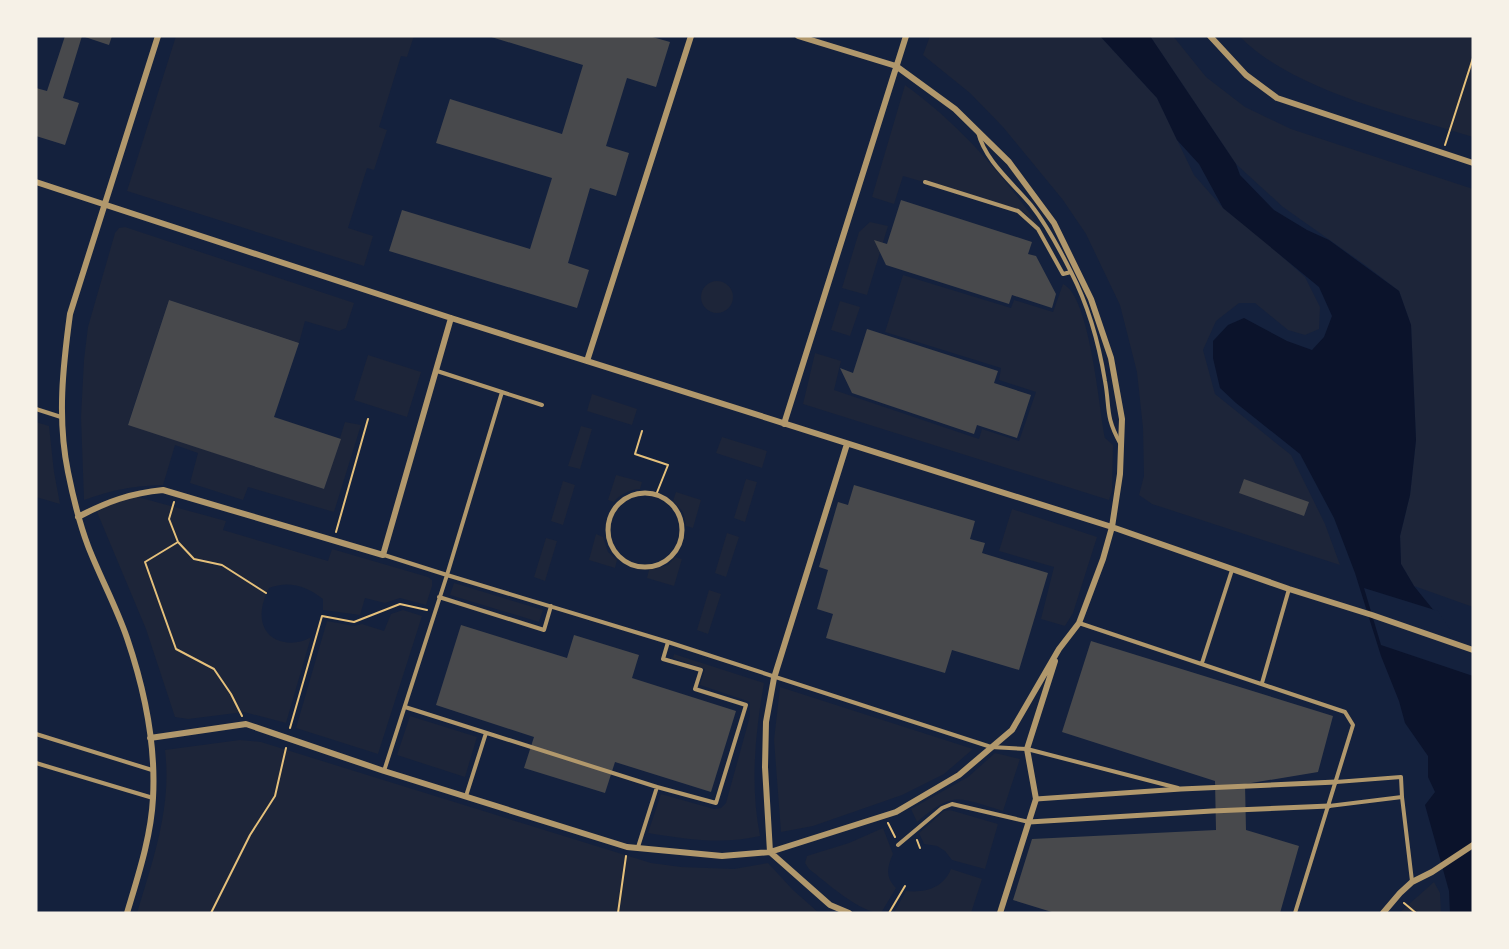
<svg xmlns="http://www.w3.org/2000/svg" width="1509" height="949" viewBox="0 0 1509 949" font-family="'DejaVu Sans',sans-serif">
  <rect width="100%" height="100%" fill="#14213d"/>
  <!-- green -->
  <path fill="#1d2539" d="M176,36h238l-7,21 -6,-1 -22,71 8,3 -13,40 -7,-2 -19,60 25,8 -9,30 -237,-75z
    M930,36h170l57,62 37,77 29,33 36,28 46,41 15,30 -1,22 -14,6 -17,-5 -33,-27h-16l-23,18 -13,29 12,44 76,61 34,69 15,41 -188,-61 -13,-9 5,-19 -1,-48 -6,-56 -17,-67 -34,-71 -23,-34 -60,-73 -33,-34 -47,-38z
    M1150,36h23l33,41 39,30 46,22 182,60v418l-59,-21 -13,-22 -1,-28 10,-41 6,-55 -5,-115 -12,-34 -34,-26 -82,-58 -47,-43z
    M1239,36h234v101c-73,-23 -180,-46 -234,-101z
    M905,85c56,40 106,98 143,155l-4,-3 -17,-22 -9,-6 -115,-33 -9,28 -22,-7z
    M870,222l18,4 -21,69 -25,-7 17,-56z
    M125,227l229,76 -8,25 -7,3 -34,-10 -6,22 -130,-43 -41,124 196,65 21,-67 16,3 -27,87 -86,-25 -5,13 -53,-17 8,-30 -23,-8 -12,40c-32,1 -50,5 -79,15l-3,-83 3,-57 4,-33 27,-94 4,-5z
    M903,275l108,33 3,-8 39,12 10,-28c27,12 36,124 42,154l8,7 -1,46 -3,9 -306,-96 12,-51 26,8 -7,29 145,49 3,-10 37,12 17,-49 -37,-12 2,-12 -116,-36z
    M701 297a16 16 0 1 1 32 0a16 16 0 1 1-32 0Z
    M840,301l20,6 -10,29 -19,-6z
    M368,355l53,17 -14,45 -53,-17z
    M592,394l45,15 -5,16 -45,-14z
    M36,422l13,4 5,46 6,32 -24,-7z
    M581,426l11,3 -12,40 -12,-3z
    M722,437l45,14 -5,17 -46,-15z
    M616,475l26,7 -2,7c-9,0 -21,6 -26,13l-6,-2z
    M746,479l11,3 -12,40 -11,-4z
    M563,481l12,4 -12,40 -12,-4z
    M676,492l25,8 -8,28 -7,-2 -3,-14 -10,-11z
    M134,496l92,25 -3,9 105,31 4,-12 96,28 4,3v6l-6,19 -26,-7 -15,5 -20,-5 -5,17 -37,-5v-11c-16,-13 -35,-19 -54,-11 -6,12 -11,28 -4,41 9,16 32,17 46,8l-25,86 -42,-11 -56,7 -13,-2 -29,-88 -49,-117 10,-6z
    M1012,509l85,28 -24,76 -8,13 -24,-7 13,-52 -55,-16z
    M727,533l12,4 -13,40 -11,-4z
    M596,534l7,3 5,15 9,8 -2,8 -26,-8z
    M546,538l11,3 -12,40 -11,-4z
    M675,557l7,2 -8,27 -27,-8 2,-8 19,-5z
    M454,583l89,27 -4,12 -89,-27z
    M709,590l12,4 -13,40 -11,-4z
    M403,610l19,6 -44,138 -82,-26 31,-107 27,5 8,-2 22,7 7,-17z
    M674,654l90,29c-9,51 -14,102 -4,153 -37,9 -75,3 -112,-3l13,-39 53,15 7,-1 5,-5 24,-87v-14l-50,-17 5,-16 -32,-11z
    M780,687l193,62 -29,25 -42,21 -89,31 -32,6 -7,-92z
    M410,716l67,21 -12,40 -68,-22z
    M240,740l21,2 390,121 30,4 53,2 34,-6 25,27 26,23h-682c16,-53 35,-106 28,-163z
    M995,753l25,6 -17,52c-45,-13 -48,-21 -86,11l-6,-13 57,-32z
    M950,810l48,14 -13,45 -33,-9 -7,-9 -8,-5 -13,-2 -5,-11 25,-22z
    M883,828l10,26c-6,13 -8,23 3,34l-15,25c-21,0 -55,-31 -72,-44l-4,-6 2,-7 42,-13z
    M951,869l31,10 -11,34h-77l12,-22c20,2 37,-3 45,-22z
    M1434,882l6,11 1,20h-42z"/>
  <!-- water -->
  <path fill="#0b132b" d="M1100,36h50l86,128 4,11 34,35 33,20 22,10 70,51 12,34 5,115 -6,55 -10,41 1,28 13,22 21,26 38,59v242h-23l-1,-22 -24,-86 10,-13 -7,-15v-21l-23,-33 -6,-22 -18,-45 -26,-83 -21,-55 -34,-64 -64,-51 -16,-15 -7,-30v-17l15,-16 16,-7 43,23 25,9 12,-13 8,-21 -13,-29 -96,-79 -24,-44 -22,-24 -20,-42z"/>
  <!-- pier -->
  <path fill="#14213d" d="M1364,588l74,23 35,54v11l-92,-31z"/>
  <!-- building -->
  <path fill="#48494c" d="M65,36h47l-3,9 -27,-9 -19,62 16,5 -14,42 -29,-9v-48l11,3z
    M488,36h161l21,6 -14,45 -29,-9 -21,68 23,7 -13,43 -26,-8 -22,75 21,7 -12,38 -188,-57 13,-41 128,39 22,-71 -116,-35 14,-44 112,35 21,-69z
    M901,200l131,42 -4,12 8,2 20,38 -4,14 -40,-13 -3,9 -123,-39 -12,-25 13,4z
    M169,300l130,43 -25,74 67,22 -17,50 -196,-64z
    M867,329l131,42 -4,12 37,12 -14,43 -40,-13 -3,9 -122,-41 -12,-25 13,5z
    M1244,479l65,23 -5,14 -65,-23z
    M854,485l121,36 -5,18 15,4 -3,10 66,20 -29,97 -67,-20 -7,23 -119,-35 7,-24 -16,-5 11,-39 -9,-3 19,-65 10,3z
    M461,625l106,33 7,-23 65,20 -7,23 104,33 -25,81 -96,-30 -10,31 -81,-25 10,-31 -98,-32z
    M1091,641l242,75 -15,56 -73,12 1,46 53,16 -19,67h-225l-42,-13 19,-61 184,-9 -1,-49 -153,-49z"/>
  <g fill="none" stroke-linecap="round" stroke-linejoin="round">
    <!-- path -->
    <path stroke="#e5c07b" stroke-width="2" d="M1445,145l28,-87
      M642,431l-7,23 33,11 -12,30
      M174,502l-5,17 9,23 16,17 28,6 44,28
      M336,532l32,-113
      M178,542l-33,20 31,87 38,20 17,25 11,22
      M290,728l32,-112 32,6 46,-18 27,6
      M888,823l7,14
      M917,840l3,8
      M1404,903l12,10
      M211,913l39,-78 25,-39 11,-48
      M618,913l8,-57
      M889,913l16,-27"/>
    <!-- service -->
    <path stroke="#b1986c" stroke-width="4" d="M978,132c7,29 34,50 53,73 15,19 29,45 40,67 17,33 28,72 34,109 5,27 0,35 15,62
      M925,182l93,29 20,18 25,45 8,-2
      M437,371l105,34
      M36,409l25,8
      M384,555l63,20 55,-183
      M439,597l105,33 7,-24
      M1079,623l266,89 8,13 -58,188
      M1202,663l30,-93
      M1262,683l27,-94
      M405,707l252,80 59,16 30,-98 -51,-16 6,-19 -38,-11 5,-17
      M36,734l116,36
      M36,763l117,35
      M384,771l63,-196 221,67 323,105 36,2 151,39
      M1336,782l65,-5 1,20
      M466,796l20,-63
      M1329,806l73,-9 10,84
      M898,845l44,-37 10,-4 77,18
      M638,847l19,-60"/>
    <!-- pedestrian -->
    <path stroke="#b1986c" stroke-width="5" d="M608 530a37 37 0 1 1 74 0a37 37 0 1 1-74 0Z
      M1036,799l145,-10 155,-7
      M1029,822l183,-11 117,-5"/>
    <!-- minor -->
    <path stroke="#b1986c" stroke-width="6" d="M1210,36l36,39 31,23 196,65
      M36,182l415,136 661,209 177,62 83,26 101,35
      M587,361l104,-325
      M784,424l122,-388
      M78,517c28,-15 53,-24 85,-27l220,65 68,-237
      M150,738l96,-14 138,47 243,76 95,9 48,-4 126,-40 63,-37 53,-45 47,-81 20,-26 24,-64 9,-32 8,-53 2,-55 -11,-61 -20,-59 -37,-76 -45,-61 -54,-53 -59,-43 -98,-30
      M770,852l-5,-85 1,-45 8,-44 73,-234
      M770,852l60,53 19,8
      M127,913c11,-37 24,-76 26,-115 3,-53 -9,-110 -26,-160 -11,-32 -27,-61 -39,-92 -9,-24 -15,-49 -20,-74 -11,-53 -5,-106 2,-158l88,-278
      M1000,913l36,-114 -9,-50 28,-88
      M1383,913l17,-20 12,-11 20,-10 41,-27"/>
  </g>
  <!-- border -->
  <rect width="1509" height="949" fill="none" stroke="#f6f1e7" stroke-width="75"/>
</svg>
